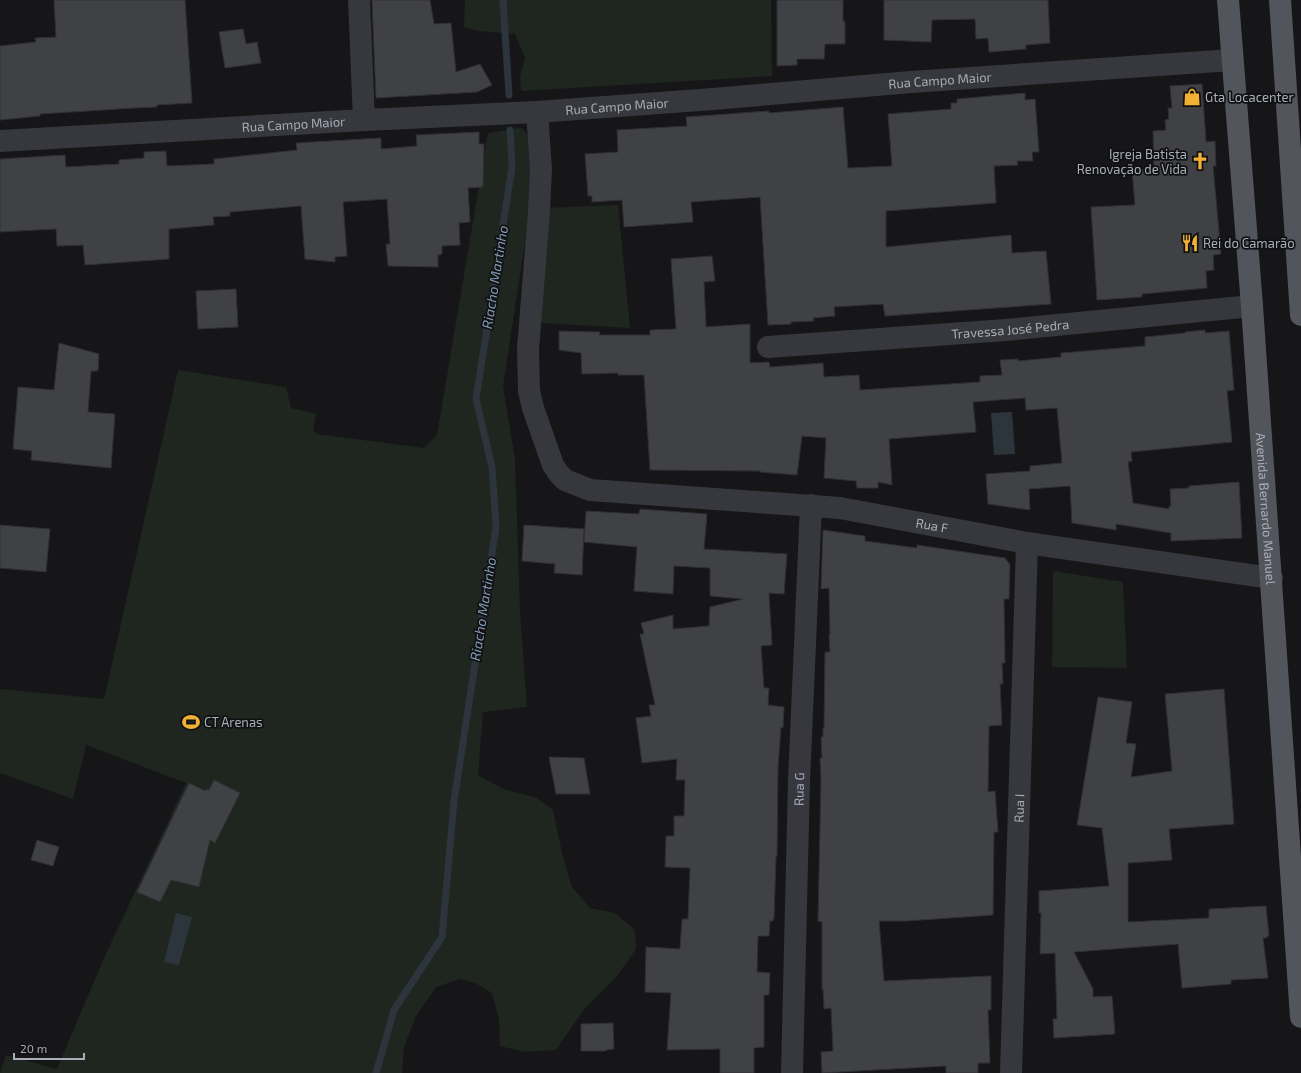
<svg xmlns="http://www.w3.org/2000/svg" width="1301" height="1073" viewBox="0 0 1301 1073" font-family="'Exo 2',sans-serif">
  <rect width="100%" height="100%" fill="#161618"/>
  <!-- green -->
  <path fill="#1e261f" d="M465,0h306l1,76 -251,15 -1,-15 5,-18 -10,-24 -37,-3 -14,-4z
    M519,128l4,1 6,8 4,14 -3,59 -27,176 12,73 5,152 7,96 -44,5 -5,63 25,14 34,9 16,12 10,47 9,30 18,21 25,5 20,17 1,19 -19,27 -32,32 -29,42 -32,2 -24,-6 -1,-27 -7,-26 -17,-10 -15,-4 -24,8 -20,29 -12,31 -2,26h-402l6,-18 51,14 47,-111 82,-175 -100,-38 -13,54 -73,-26v-84l104,10 74,-329 108,17 5,21 25,6 -3,16 4,4 107,14 13,-13 51,-302z
    M618,205l12,123 -89,-5 3,-115z
    M1053,571l70,11 4,86 -75,-1z"/>
  <!-- water -->
  <path fill="#2c353c" d="M1012,412l3,42 -21,1 -3,-42z
    M176,913l16,4 -13,48 -15,-3z"/>
  <g fill="none" stroke-linecap="round" stroke-linejoin="round">
    <!-- stream -->
    <path stroke="#2c353c" stroke-width="7" d="M503,0l6,95
      M376,1073l18,-63 48,-73 12,-136 42,-274 -4,-60 -16,-68 36,-232 -2,-37"/>
  </g>
  <!-- building -->
  <path fill="#404145" stroke="#303034" d="M54,0h131l7,103 -35,2v2l-23,1 -94,6v2l-40,4v-74l36,-4 -1,-4 21,-1z
    M372,0h58l4,24 17,-1 5,49 24,-8 12,21 -15,7 -101,6z
    M777,0h66v21l2,1v22h-20l-1,15h-27v6l-20,1z
    M884,0h164l2,43 -24,2v4l-37,3 -1,-14 -12,1 -1,-20 -43,1 -1,22 -47,-2z
    M243,29l3,15 11,-2 4,21 -36,5 -6,-36z
    M1202,84l4,58 9,-1 1,25h-3l8,88 -8,1 1,15 -8,1 1,17 -65,6v3l-45,3 -6,-93 44,-2 -3,-35 22,-1 -1,-38 13,-1 -1,-10 4,-1 -1,-11h4l-2,-22z
    M1025,93v7l10,-1 4,53h-7l1,9h-16l1,4 -24,1 2,37 -110,8v36l125,-12 1,18 34,-2 5,53 -166,12 -2,-12 -49,3 1,9 -22,2 1,3 -23,1v2l-23,1 -8,-128 -69,5 2,20 -69,5 -2,-27 -30,2v-6h-4l-3,-42 33,-2 -1,-22 70,-4 -1,-9 83,-6v2l74,-6 5,61 44,-2 -4,-52 63,-5v-6h6v-4z
    M479,132v12h5l-1,43 -15,1 2,34 -11,1 1,22 -18,1v8l-4,1v12l-50,-1 -2,-22h4l-3,-45 -44,3 4,54 -12,1v5l-30,-3 -4,-53 -71,6v4l-17,1 1,8 -45,4v30l-84,6 -2,-20 -26,1 -1,-17 -56,3v-73l65,-4 1,12 53,-3v-4l25,-2v-6l22,-1 1,15 47,-2v-5l83,-9 -1,-7 85,-5v11l36,-3 -1,-11z
    M712,256l3,25 -11,1 2,45 44,-3v39l19,-1 1,5 53,-4 1,14 35,-2 1,15 120,-8v-6l22,-1 -2,-15 18,-1v2l43,-4v-4l84,-7v-9l40,-4v-1l20,-2v3l24,-2 5,59 -7,1 5,51 -101,10 1,9 -4,1 5,41 36,6v-3h2l-1,-17 19,-1v-2l50,-4 3,56 -71,3v-8l-55,-9v6l-44,-7 -2,-37 -41,3 1,21 -42,-6 -2,-30 44,-3v-5l32,-3 -5,-55 -31,2 -1,-12 -52,4 3,30 -87,7 3,46 -14,-3v6h-21l-1,-7 -32,-3 2,-40 -24,-2 -5,39 -37,-3v-1l-110,-1 -6,-95h-26v-2l-36,1 -1,-21 -22,-3v-19l41,1 -1,3h51v-5l26,-1 -5,-70z
    M236,289l2,38 -40,2 -2,-38z
    M59,343l40,11 -1,17h-7l-3,41 27,2 -4,54 -80,-8 1,-9 -19,-2 5,-62 36,3z
    M640,509l67,5 -3,35 83,5 -3,40 -15,-1 3,52 -11,1 3,42h5l-1,17 16,2 -1,21 -2,-1 -3,40 -1,89 -1,1 -2,62h-1v2h-3l-1,15h-11l-1,36 13,1 -1,22h-5v52l-10,1v25h-34v-24l-53,1 4,-57 -26,-1 1,-45 34,2 2,-30h6l2,-51 -25,-1 1,-31h8v-20h10l1,-36h-9l1,-21 -35,4 -6,-45 15,-2 -2,-11h6l-15,-71h4l-3,-11 32,-8v14l36,-3 1,-19 33,-8 -33,-3v-28l-36,-2 -1,28 -39,-3 3,-44 -53,-5 2,-31 53,3z
    M0,525l50,4 -4,43 -46,-4z
    M524,525l60,4 -2,46 -28,-2 1,-9 -33,-3z
    M823,530l42,6v5l52,7v-3l88,13 5,7 -1,34h-5l1,64h-3l1,21h-3l2,41 -13,1 -1,66 7,-1 3,41h-4l-1,83 -87,6h-27l5,60 107,-5v34h-3l2,53h-12v10h-32v-7l-124,7 -1,-21 12,-1 -2,-43 -7,1 -1,-20h-1v-67l-4,-1 3,-142 -1,-21h2l-1,-21h2v-9h1l1,-76h5l-1,-17h1l-1,-47 -8,1z
    M1224,689l10,135 -65,5 3,31 -44,3v59l81,-4v-9l57,-3 3,30h-2v2h-4l5,40 -37,2v4l-49,4 -4,-44 -104,8 19,37v8l19,-1 3,38 -61,4 -1,-19h4l-2,-66 -15,1 1,-41h-2v-22l70,-5 -7,-58 -25,-3 21,-128 34,5 -6,41 10,1 -5,33 41,-6 -7,-77z
    M549,757l35,1 6,36h-34z
    M214,780l26,13 -25,50 -5,-3 -11,47 -28,-7 -11,22 -23,-10 52,-109 17,8v-2l3,1z
    M37,840l22,7 -6,19 -22,-6z
    M613,1023l1,26 -8,1v1h-25v-27z"/>
  <g fill="none" stroke-linecap="round" stroke-linejoin="round">
    <!-- minor -->
    <g stroke="#37383d" stroke-width="22">
      <path d="M359,0l5,120"/>
      <path id="s1" d="M537,112l4,57 -2,43 -11,137 1,42 4,17 20,57 6,9 6,6 25,10 250,18 187,35 245,35"/>
      <path id="s2" d="M0,141l364,-21 173,-8 176,-13 198,-17 321,-22"/>
      <path id="s3" d="M768,347l238,-17 246,-24"/>
      <path id="s4" d="M792,1073l7,-292 12,-276"/>
      <path id="s5" d="M1011,1073l16,-530"/>
    </g>
    <!-- major -->
    <g stroke="#53555c" stroke-width="22">
      <path id="s6" d="M1228,0l24,306 49,711"/>
      <path d="M1280,0l21,315"/>
    </g>
  </g>
  <!-- icons -->
  <defs>
    <g id="shop-bare" transform="scale(1.38)"><path d="M-5-2.5h2.3a2.7 3.5 0 0 1 5.4 0H5L5.5 6h-11ZM-1.5-2.5h3a1.5 2.3 0 0 0-3 0Z" fill="#f2b134" stroke="#111113" stroke-width="2.5" paint-order="stroke"/></g>
    <g id="church-bare" transform="scale(1.38)"><path d="M-1.2-6h2.4v3.5h3.3v2.4h-3.3V6h-2.4V-.1h-3.3v-2.4h3.3Z" fill="#f2b134" stroke="#111113" stroke-width="2.5" paint-order="stroke"/></g>
    <g id="restaurant-bare" transform="scale(1.38)"><path d="M-5-6h1v4h1v-4h1v4h1v-4h1v5L-1.5 .5V6h-2V.5L-5-1ZM5-6V6H3V1.5H1.5Q1.5-4 5-6Z" fill="#f2b134" stroke="#111113" stroke-width="2.5" paint-order="stroke"/></g>
    <g id="stadium-bare" transform="scale(1.38)"><path d="M0-5a6.5 5 0 1 0 0 10a6.5 5 0 1 0 0-10ZM-3.5-1.8h7v3.6h-7Z" fill="#f2b134" stroke="#111113" stroke-width="2.5" paint-order="stroke"/></g>
  </defs>
  <g fill-rule="evenodd">
    <use href="#shop-bare" x="1192" y="97"/>
    <use href="#church-bare" x="1200" y="161"/>
    <use href="#restaurant-bare" x="1190" y="243"/>
    <use href="#stadium-bare" x="191" y="722"/>
  </g>
  <g text-anchor="middle" stroke-width="3.5" stroke-linejoin="round" paint-order="stroke">
    <!-- street labels -->
    <g font-size="13" fill="#a8adb8" stroke="#111113">
      <text dy="5" stroke="none"><textPath href="#s2" startOffset="942">Rua Campo Maior</textPath></text>
      <text dy="5" stroke="none"><textPath href="#s2" startOffset="618">Rua Campo Maior</textPath></text>
      <text dy="5" stroke="none"><textPath href="#s2" startOffset="294">Rua Campo Maior</textPath></text>
      <text dy="5" stroke="none"><textPath href="#s3" startOffset="243">Travessa José Pedra</textPath></text>
      <text dy="5" stroke="none"><textPath href="#s6" startOffset="510">Avenida Bernardo Manuel</textPath></text>
      <text dy="5" stroke="none"><textPath href="#s1" startOffset="748">Rua F</textPath></text>
      <text dy="5" stroke="none"><textPath href="#s4" startOffset="284">Rua G</textPath></text>
      <text dy="5" stroke="none"><textPath href="#s5" startOffset="265">Rua I</textPath></text>
    </g>
    <!-- poi labels -->
    <g font-size="13" fill="#a8adb8" stroke="#111113" text-anchor="start">
      <text x="1205" y="102">Gta Locacenter</text>
      <text x="1187" y="159" text-anchor="end">Igreja Batista<tspan x="1187" dy="15">Renovação de Vida</tspan></text>
      <text x="1203" y="248">Rei do Camarão</text>
      <text x="204" y="727">CT Arenas</text>
    </g>
    <!-- water labels -->
    <g font-size="14" font-style="italic" fill="#7f9bb3" stroke="#111113">
      <text transform="translate(495 277) rotate(-81)" y="5">Riacho Martinho</text>
      <text transform="translate(483 609) rotate(-81)" y="5">Riacho Martinho</text>
    </g>
  </g>
  <!-- scale -->
  <path d="M14 1053v6h70v-6" fill="none" stroke="#a8adb8" stroke-width="2"/>
  <text x="20" y="1053" font-size="12" fill="#a8adb8" stroke="#111113" stroke-width="3" paint-order="stroke">20 m</text>
</svg>
